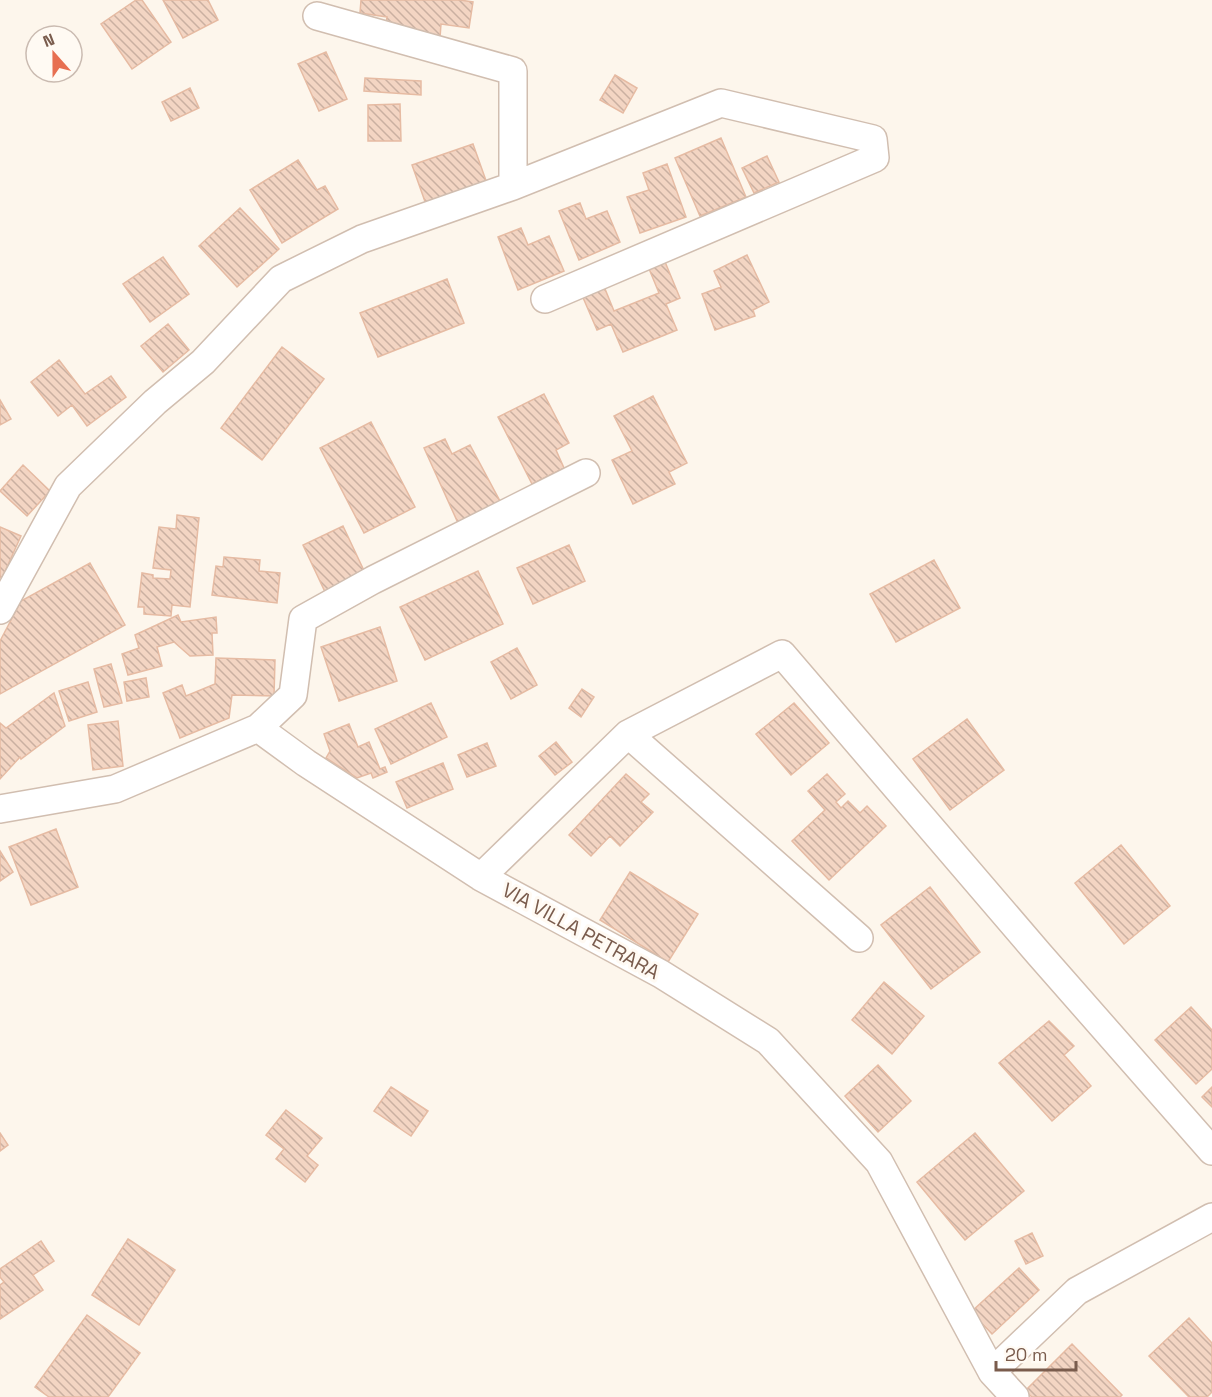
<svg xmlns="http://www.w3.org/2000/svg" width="1212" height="1397" viewBox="0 0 1212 1397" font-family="'Space Grotesk',sans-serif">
  <defs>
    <pattern id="building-back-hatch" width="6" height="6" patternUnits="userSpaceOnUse" patternTransform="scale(1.5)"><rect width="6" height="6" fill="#f3d5c3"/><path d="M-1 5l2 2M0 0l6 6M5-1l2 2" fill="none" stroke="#cab0a1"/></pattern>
  </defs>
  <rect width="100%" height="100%" fill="#fdf6ec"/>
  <!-- building -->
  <path fill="url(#building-back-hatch)" stroke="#e6bba3" stroke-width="1.5" d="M136,0h6l29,42 -39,27 -31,-45z
    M163,0h45l10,20 -35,18z
    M361,0h99l13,2 -4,26 -28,-4 -1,14 -55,-8 2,-13 -27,-4z
    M326,52l21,47 -28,12 -21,-47z
    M615,75l22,13 -14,25 -23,-13z
    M365,78l56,3v14l-57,-4z
    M190,88l9,20 -28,13 -9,-19z
    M400,104l1,37h-33v-36z
    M721,138l25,59 -46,19 -25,-58z
    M473,144l16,45 -61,21 -16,-45z
    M767,156l12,26 -25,11 -12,-25z
    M298,160l19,30 8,-4 13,23 -56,34 -32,-53z
    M667,164l19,53 -46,16 -13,-36 22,-7 -6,-17z
    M580,203l6,16 21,-8 13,31 -41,18 -20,-49z
    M240,208l39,41 -42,38 -38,-41z
    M521,228l7,17 21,-9 15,35 -46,19 -20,-53z
    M747,255l22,47 -16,8 2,6 -40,14 -13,-36 19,-7 -7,-16z
    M163,257l26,37 -39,28 -27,-38z
    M663,257l17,41 -14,6 11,26 -54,22 -12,-28 -14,6 -16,-37 22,-9 11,27 45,-18 -12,-29z
    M447,279l17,44 -86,34 -18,-44z
    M168,324l21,26 -26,22 -22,-26z
    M282,347l42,32 -62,81 -41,-32z
    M59,360l26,34 26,-18 15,21 -39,29 -15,-21 -14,11 -27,-34z
    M544,394l25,49 -13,7 8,18 -32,16 -34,-67z
    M653,396l34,67 -18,9 6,12 -42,20 -21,-44 20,-9 -18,-35z
    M0,400l11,19 -11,6z
    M371,422l44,85 -51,26 -44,-85z
    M445,439l7,15 18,-9 31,58 -43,20 -34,-75z
    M23,465l27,26 -23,25 -27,-25z
    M177,515l22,3 -9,89 -18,-2 -1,11 -27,-2v-7h-6l4,-34 11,2v3l17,1 1,-9 -18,-2 6,-41 17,2z
    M343,526l23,49 -40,19 -23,-49z
    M0,527l21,9 -19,42 -2,-1z
    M569,545l16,36 -52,23 -16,-36z
    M224,557l36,3 -1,11 21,2 -3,30 -65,-8 4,-29 7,1z
    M934,560l26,48 -64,34 -26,-48z
    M90,563l35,62 -125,69v-53l21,-40z
    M478,571l25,53 -78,36 -25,-53z
    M178,615l3,7 35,-5 1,16h-5l1,22 -23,1 -16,-14 -17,5 5,19 -34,9 -6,-21 17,-6 -4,-13z
    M380,627l17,54 -58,20 -18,-54z
    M517,648l20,37 -26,14 -20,-37z
    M216,658l59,2 -1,36 -42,-1 -3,23 -49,20 -17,-45 19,-8 4,11 29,-12z
    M111,664l11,39 -18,4 -10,-38z
    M146,678l3,19 -22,4 -3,-19z
    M88,682l9,30 -28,9 -10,-30z
    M582,689l12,8 -13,20 -12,-9z
    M54,693l11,33 -44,33 -1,-2 -20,22v-56l6,5z
    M431,703l16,34 -56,27 -16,-35z
    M794,703l35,40 -38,32 -35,-41z
    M967,719l37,51 -54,40 -37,-51z
    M118,721l5,45 -30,4 -5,-45z
    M349,724l9,23 11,-5 11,27 5,-2 2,5 -14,6 -2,-5 -14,5 -31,-20 4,-7 -6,-17z
    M556,742l16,20 -17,13 -16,-19z
    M487,743l9,23 -29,11 -9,-22z
    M443,763l10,26 -46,19 -11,-26z
    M626,774l23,20 -8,8 12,10 -33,34 -10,-10 -19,20 -22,-21z
    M827,774l18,20 -9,8 5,6 7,-7 12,12 7,-7 19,20 -57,54 -37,-39 33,-31 -17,-19z
    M56,829l22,58 -47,18 -22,-58z
    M1121,845l49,61 -46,38 -49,-61z
    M0,851l13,21 -13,9z
    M630,872l68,42 -30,48 -68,-42z
    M930,887l50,65 -49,37 -50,-64z
    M884,982l40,34 -32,38 -40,-34z
    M1191,1007l21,23v39l-16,15 -41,-44z
    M1049,1021l25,25 -10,9 27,31 -39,35 -53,-58z
    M878,1065l33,36 -33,31 -33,-36z
    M391,1087l37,24 -17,25 -37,-25z
    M1212,1087v20l-10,-10z
    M286,1110l36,28 -15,18 11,9 -13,17 -29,-23 8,-10 -18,-14z
    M0,1133l8,12 -8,6z
    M975,1133l49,58 -59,49 -48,-58z
    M1032,1233l11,23 -17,8 -11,-23z
    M128,1239l47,31 -36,55 -47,-30z
    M41,1241l13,20 -21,14 10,15 -43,29v-34l4,-3 -4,-5v-8z
    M1019,1268l20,22 -47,44 -21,-22z
    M87,1315l53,38 -32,44h-59l-14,-10z
    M1189,1318l23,25v49l-5,5h-18l-40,-41z
    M1072,1344l50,51 -2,2h-88l-7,-6z"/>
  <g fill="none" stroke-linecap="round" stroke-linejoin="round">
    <!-- street casing -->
    <g stroke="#d1beb0" stroke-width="30">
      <path id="street" d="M317,16l196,55v115
        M0,610l68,-124 87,-84 48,-40 78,-83 81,-40 151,-53 208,-83 152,36 2,19 -330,141
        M258,728l35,-33 10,-76 70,-39 213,-107
        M628,734l231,204
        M0,809l115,-20 143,-61 48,35 175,114 180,97 107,67 111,121 113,210 23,25
        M481,877l147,-143 154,-80 257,300 173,197
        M992,1372l85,-81 135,-74"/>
    </g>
    <!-- street -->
    <use href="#street" stroke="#fff" stroke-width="27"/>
  </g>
  <g text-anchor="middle" stroke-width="6" stroke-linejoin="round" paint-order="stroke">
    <!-- street labels -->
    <g font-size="20" fill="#7a5c4d" stroke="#fffaf3">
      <text transform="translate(581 931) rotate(29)" y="7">VIA VILLA PETRARA</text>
    </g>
  </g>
  <!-- north arrow -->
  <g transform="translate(54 54) rotate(339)"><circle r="28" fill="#fffaf3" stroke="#cabbb1" stroke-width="1.5"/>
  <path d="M0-4.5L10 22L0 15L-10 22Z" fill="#e76f51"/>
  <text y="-9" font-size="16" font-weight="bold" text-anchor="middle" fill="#7a5c4d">N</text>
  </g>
  <!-- scale -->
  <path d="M996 1361v9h80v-9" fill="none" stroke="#7a5c4d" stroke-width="3"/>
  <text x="1005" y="1361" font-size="18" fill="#7a5c4d" stroke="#fffaf3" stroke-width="4.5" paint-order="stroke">20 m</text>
</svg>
